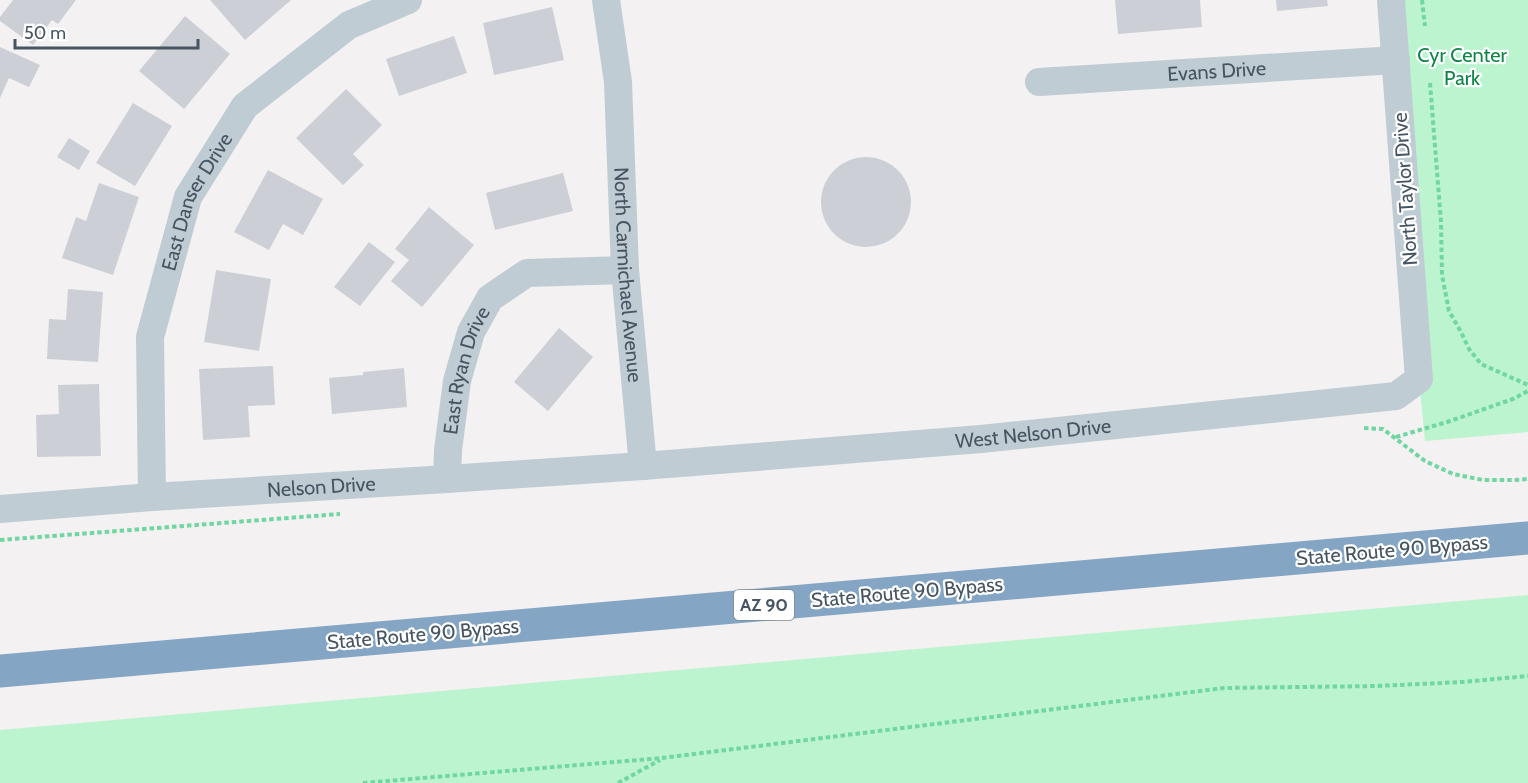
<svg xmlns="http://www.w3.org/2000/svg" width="1528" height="783" viewBox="0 0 1528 783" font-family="Cabin,sans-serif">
  <rect width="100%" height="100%" fill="#f3f1f1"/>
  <!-- green -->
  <path fill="#bcf4d0" d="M1391,0h137v432l-103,9 -6,-62z
    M1528,595v188h-1528v-53z"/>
  <!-- building -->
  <path fill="#ccd0d6" d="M13,0h63l-18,24 -6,-4 -19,25 -33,-24v-4z
    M210,0h81l-46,40z
    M1115,0h85l2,27 -84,7z
    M1276,0h51l1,6 -51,5z
    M552,7l12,53 -70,15 -11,-52z
    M185,16l45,38 -46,55 -45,-38z
    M454,36l13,37 -68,23 -13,-37z
    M0,47l40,18 -11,22 -20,-9 -9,20z
    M346,89l36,36 -29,29 11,11 -21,20 -47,-47z
    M133,103l39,23 -37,60 -39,-23z
    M69,138l21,13 -11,19 -22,-13z
    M821 202a45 45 0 1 1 90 0a45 45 0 1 1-90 0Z
    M268,170l55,29 -20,36 -20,-11 -14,26 -35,-18z
    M563,173l10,38 -78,19 -9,-37z
    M99,183l40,14 -26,78 -51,-17 14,-41 10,4z
    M429,207l45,38 -52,62 -31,-26 18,-21 -14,-11z
    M369,242l26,20 -35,44 -26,-19z
    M216,270l55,9 -12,72 -55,-9z
    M68,289l35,3 -5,70 -51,-3 2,-40 17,1z
    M559,328l34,29 -45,54 -34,-29z
    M273,366l2,39 -27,1 2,31 -47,3 -4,-71z
    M404,368l3,39 -75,7 -3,-36 34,-3v-3z
    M99,384l2,72 -64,1 -1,-42 23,-1 -1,-29z"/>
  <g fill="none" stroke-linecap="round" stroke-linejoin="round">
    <!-- path -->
    <path stroke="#70d6a2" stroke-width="4" stroke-dasharray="4.5 3" stroke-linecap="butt" d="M1422,0l3,26
      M1430,83l11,139 1,53 7,36 12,21 8,17 12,15 47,21
      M1364,428l19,1 42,32 28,13 30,6h32l13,-1
      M1396,437l51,-15 66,-23 15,-8
      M0,540l340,-26
      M363,783l299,-25 562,-70 153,-2 85,-4 66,-6
      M618,783l42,-23"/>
    <!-- minor -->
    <g stroke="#c0ccd4" stroke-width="28">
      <path id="s1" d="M606,0l12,82 7,188 18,196"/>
      <path id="s2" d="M1039,82l357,-22"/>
      <path id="s3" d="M447,479l1,-29 9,-69 14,-49 19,-34 37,-25 98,-3"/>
      <path id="s4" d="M152,497l-2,-160 38,-140 57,-91 104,-81 59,-25"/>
      <path id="s5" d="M0,509l152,-12 295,-18 196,-13 338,-27 415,-43 23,-17 -28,-379"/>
    </g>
    <!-- highway -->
    <path stroke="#84a5c4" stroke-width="33" d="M0,671l1528,-133"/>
  </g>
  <g text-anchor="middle" stroke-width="4.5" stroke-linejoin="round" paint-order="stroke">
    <!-- shield labels -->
    <rect fill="#fff" stroke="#7e8890" stroke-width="1.5" x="734" y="590" width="60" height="30" rx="4.5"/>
    <g font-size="18" font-weight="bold" fill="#465561">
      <text x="764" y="611">AZ 90</text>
    </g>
    <!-- park labels -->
    <g font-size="20" fill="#0e8647" stroke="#fff">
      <text x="1462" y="62">Cyr Center<tspan x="1462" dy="23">Park</tspan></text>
    </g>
    <!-- street labels -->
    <g font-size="20" fill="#465561" stroke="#fff">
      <text dy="7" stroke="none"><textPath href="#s2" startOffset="178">Evans Drive</textPath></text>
      <text transform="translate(1405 189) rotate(-94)" y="7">North Taylor Drive</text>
      <text dy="7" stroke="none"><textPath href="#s4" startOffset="304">East Danser Drive</textPath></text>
      <text dy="7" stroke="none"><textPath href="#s1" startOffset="276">North Carmichael Avenue</textPath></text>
      <text dy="7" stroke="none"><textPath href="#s3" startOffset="111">East Ryan Drive</textPath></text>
      <text dy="7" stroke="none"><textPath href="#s5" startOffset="1036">West Nelson Drive</textPath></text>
      <text dy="7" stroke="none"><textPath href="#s5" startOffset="322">Nelson Drive</textPath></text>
      <text transform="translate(1392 550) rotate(-5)" y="7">State Route 90 Bypass</text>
      <text transform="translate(907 592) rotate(-5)" y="7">State Route 90 Bypass</text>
      <text transform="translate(423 634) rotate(-5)" y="7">State Route 90 Bypass</text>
    </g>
  </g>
  <!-- scale -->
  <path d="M15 39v9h183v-9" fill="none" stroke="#465561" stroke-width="3"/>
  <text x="24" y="39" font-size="18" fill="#465561" stroke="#ffffff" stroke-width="4.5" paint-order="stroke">50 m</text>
</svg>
